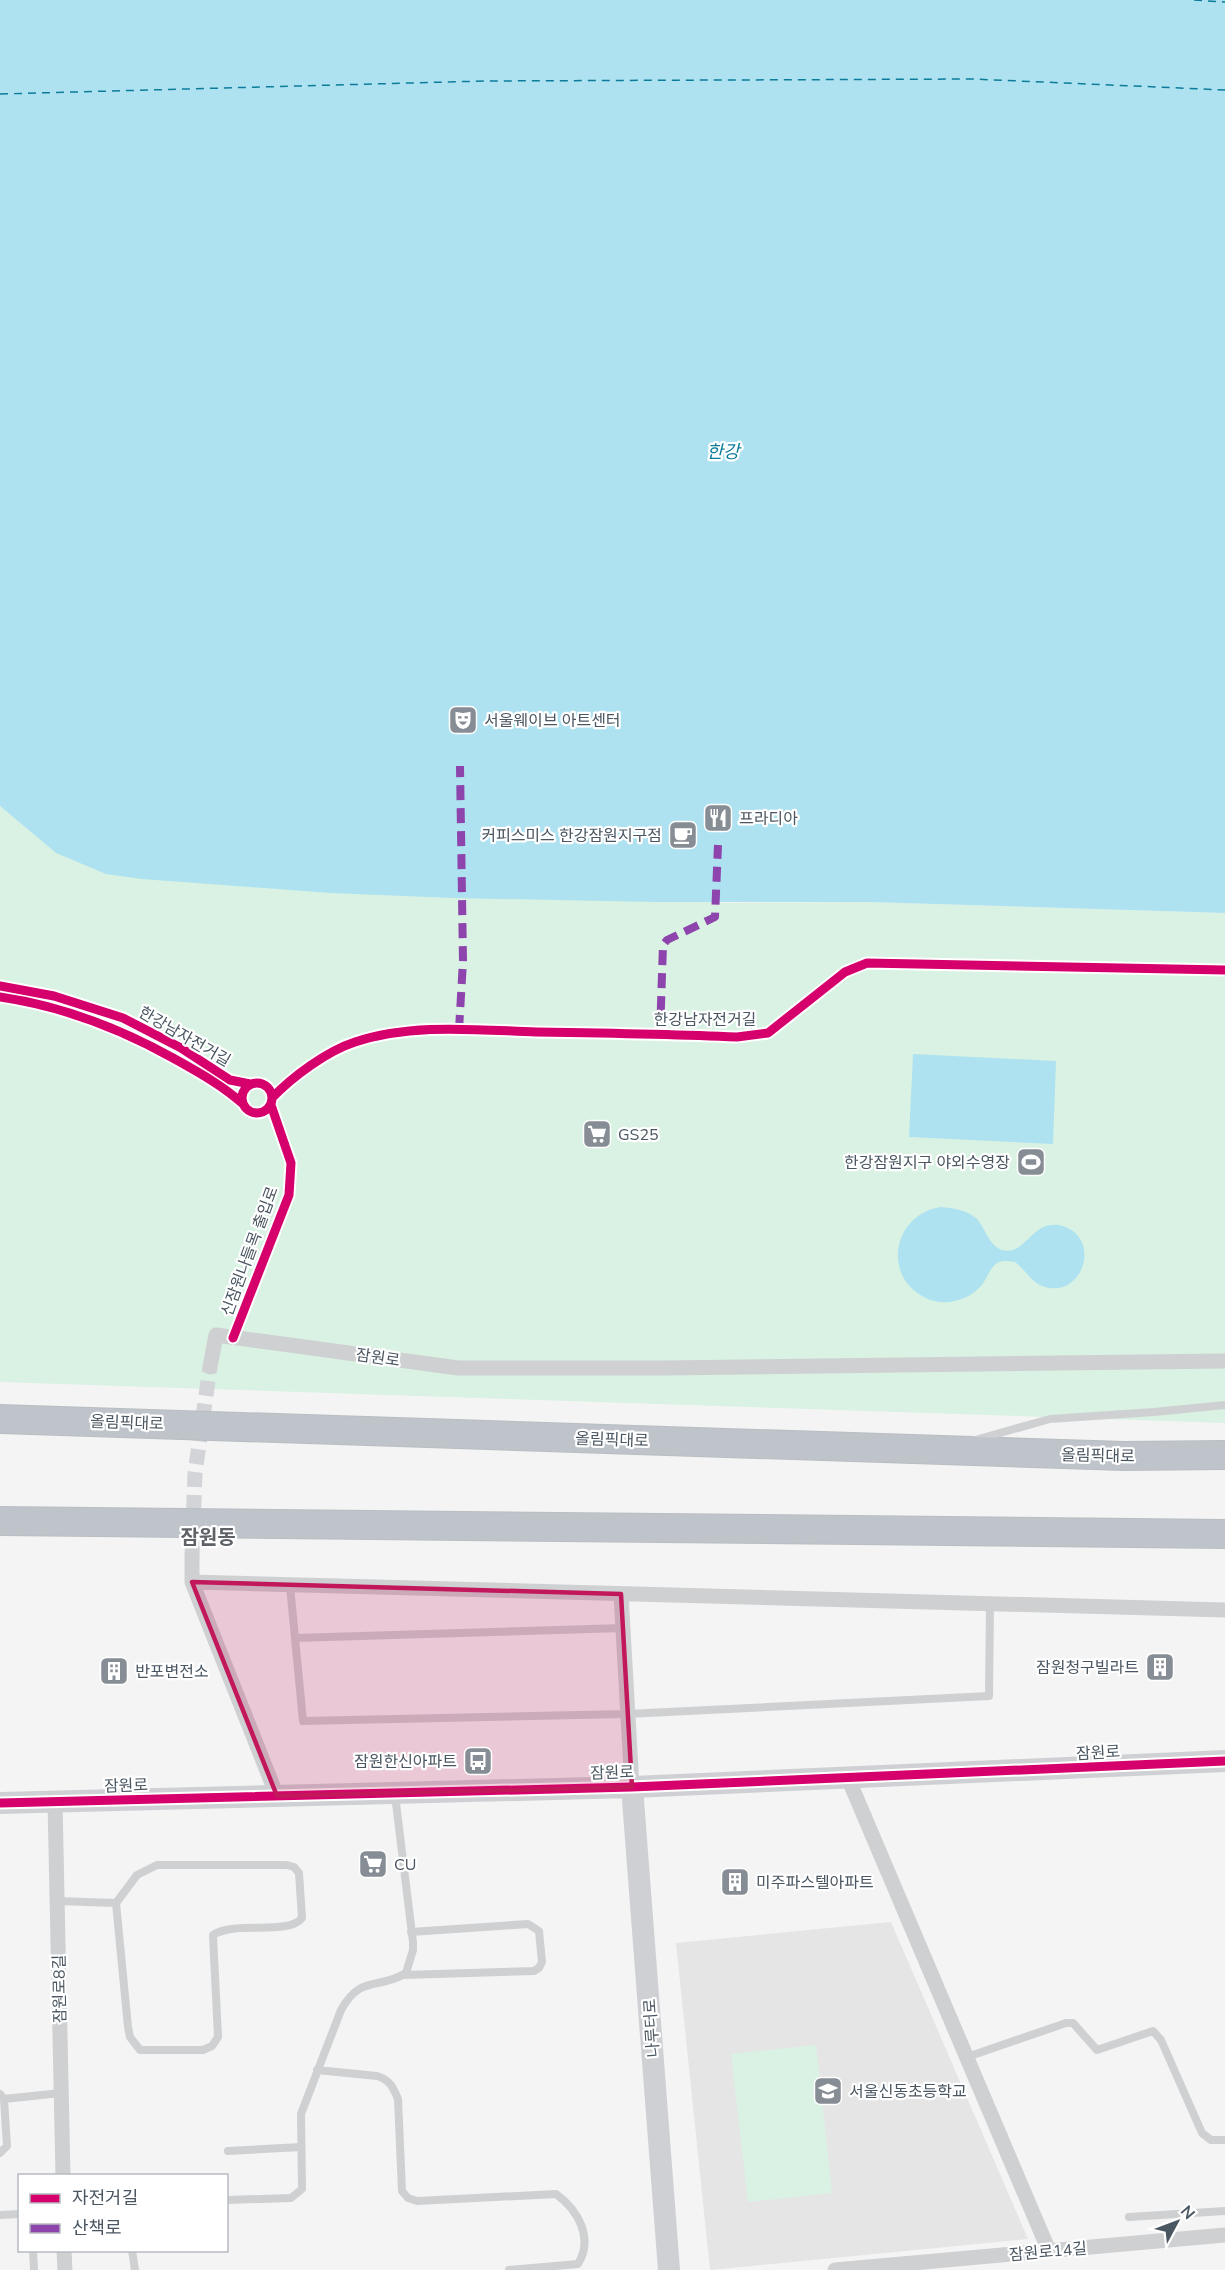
<svg xmlns="http://www.w3.org/2000/svg" width="1225" height="2270" viewBox="0 0 1225 2270" font-family="'Nunito Sans','Noto Sans KR',sans-serif">
  <rect width="100%" height="100%" fill="#f4f4f4"/>
  <!-- education -->
  <path fill="#e6e5e6" d="M891,1922l137,317 -318,31 -34,-327z"/>
  <!-- green -->
  <path fill="#d9f2e3" d="M0,806l56,47 668,50 144,-1 357,11v510l-1225,-41z
    M816,2045l16,148 -84,9 -17,-148z"/>
  <!-- water -->
  <path fill="#aee2f0" d="M0,0h1225v913l-357,-11h-213l-202,-4 -122,-5 -189,-14 -36,-5 -50,-21 -56,-47z
    M913,1054l143,7 -3,83 -144,-7z
    M941,1207c12,1 25,3 35,11 9,9 13,28 26,32 24,7 30,-33 61,-24 40,13 19,75 -21,60 -12,-5 -17,-17 -27,-24 -6,-1 -13,-2 -18,1 -8,6 -10,16 -16,23 -13,15 -37,21 -55,12 -45,-21 -33,-84 15,-91z"/>
  <g fill="none" stroke-linecap="round" stroke-linejoin="round">
    <!-- ferry -->
    <path stroke="#0c7c9b" stroke-width="1.5" stroke-dasharray="8 6" stroke-linecap="butt" d="M1194,0l31,2
      M0,94l485,-13 488,-2 252,11"/>
    <!-- street-tunnel -->
    <path stroke="#d2d4d7" stroke-width="15" stroke-dasharray="15 8" stroke-linecap="butt" d="M192,1556l3,-83 15,-106"/>
    <!-- highway casing -->
    <g stroke="#b9bec3" stroke-width="30">
      <path id="highway" d="M0,1419l1124,37 101,-1
        M0,1521l1225,13"/>
    </g>
    <!-- lane -->
    <path stroke="#ced0d2" stroke-width="8" d="M975,1440l75,-21 104,-7 71,-7
      M290,1586l5,52
      M622,1628l-327,10 8,83 324,-7 362,-18 1,-92
      M57,1901l59,2 21,-28 20,-10h130l7,2 5,6 3,45c-14,18 -67,2 -89,17l5,102 -6,9 -9,4h-63l-10,-13 -2,-10 -12,-124
      M403,1975l131,-4 5,-3 3,-6 -3,-31 -11,-7 -117,8
      M967,2057l99,-34h7l24,27 56,-19 8,9 41,93 9,7h14
      M317,2070l60,6c13,4 16,11 21,23l4,92 6,7 9,3 139,-7c22,16 38,44 22,70l-69,6
      M0,2094l4,5 3,47 -7,7
      M4,2099l57,-6
      M228,2151l73,-4
      M226,2200l65,-2 11,-9 -1,-75 40,-104c20,-36 38,-20 65,-37l7,-23v-8l-18,-147
      M0,2215l20,-1
      M1129,2217l96,-6
      M33,2250l1,20
      M132,2250l3,20"/>
    <!-- street -->
    <path stroke="#ced0d2" stroke-width="15" d="M210,1367l6,-32 242,33h206l561,-7
      M192,1556v26l85,214
      M192,1582l1033,28
      M621,1594l11,193
      M848,1778l201,473
      M55,1802l8,374
      M64,2250l1,20
      M835,2270l390,-35"/>
    <!-- secondary -->
    <path stroke="#ced0d4" stroke-width="22" d="M632,1787l37,483
      M0,1803l632,-16 593,-26"/>
    <!-- highway -->
    <use href="#highway" stroke="#bec4c9" stroke-width="28"/>
    <!-- quiet -->
    <path stroke="#8e44ad" stroke-width="8" stroke-dasharray="15 8" stroke-linecap="butt" d="M459,1030l4,-69 -3,-195
      M660,1034l3,-89 4,-5 48,-23 3,-72"/>
    <!-- cycleway casing -->
    <g stroke="#fff" stroke-width="13">
      <path id="cycleway" d="M0,986l54,10 69,22 58,30 49,32 20,4
        M0,997c62,9 119,31 173,61 25,14 49,27 70,46
        M242 1098a15 15 0 1 1 30 0a15 15 0 1 1-30 0Z
        M272,1098c20,-21 55,-47 83,-56 57,-19 122,-12 181,-10 67,1 134,2 201,5l31,-4 77,-61 22,-9 358,7
        M233,1338l56,-143 2,-32 -20,-58
        M0,1803l632,-16 593,-26"/>
    </g>
    <!-- cycleway -->
    <use href="#cycleway" stroke="#d6006c" stroke-width="9"/>
  </g>
  <!-- marked area -->
  <path fill="#c2185b" fill-opacity="0.2" stroke="#c2185b" stroke-width="4.5" stroke-linejoin="round" d="M192,1582l429,12 11,193 -355,9z"/>
  <!-- icons -->
  <defs>
    <g id="theatre-square" transform="scale(1.5)"><rect x="-9" y="-9" width="18" height="18" rx="4" fill="#868d94" stroke="#fff"/><path d="M-5-5.5Q0-4 5-5.5V0Q5 5 0 6Q-5 5-5 0ZM-3.3-2.5H-1v1.5H-3.3ZM1-2.5H3.3v1.5H1ZM-2.8 1Q0 5.5 2.8 1Z" fill="#fff"/></g>
    <g id="restaurant-square" transform="scale(1.5)"><rect x="-9" y="-9" width="18" height="18" rx="4" fill="#868d94" stroke="#fff"/><path d="M-5-6h1v4h1v-4h1v4h1v-4h1v5L-1.5 .5V6h-2V.5L-5-1ZM5-6V6H3V1.5H1.5Q1.5-4 5-6Z" fill="#fff"/></g>
    <g id="cafe-square" transform="scale(1.5)"><rect x="-9" y="-9" width="18" height="18" rx="4" fill="#868d94" stroke="#fff"/><path d="M-5.5-4.5H6V0H3Q3 3.5 0 3.5H-2.5Q-5.5 3.5-5.5 0ZM3-3.2v2h1.7v-2ZM-6 4.5H4V6H-6Z" fill="#fff"/></g>
    <g id="supermarket-square" transform="scale(1.5)"><rect x="-9" y="-9" width="18" height="18" rx="4" fill="#868d94" stroke="#fff"/><path d="M-6-5.5h2.5l.6 2H6L4.5 2H-2.5L-4.4-4H-6ZM-1.5 3.2a1.3 1.3 0 1 0 .1 0ZM3 3.2a1.3 1.3 0 1 0 .1 0Z" fill="#fff"/></g>
    <g id="stadium-square" transform="scale(1.5)"><rect x="-9" y="-9" width="18" height="18" rx="4" fill="#868d94" stroke="#fff"/><path d="M0-5a6.5 5 0 1 0 0 10a6.5 5 0 1 0 0-10ZM-3.5-1.8h7v3.6h-7Z" fill="#fff"/></g>
    <g id="building-square" transform="scale(1.5)"><rect x="-9" y="-9" width="18" height="18" rx="4" fill="#868d94" stroke="#fff"/><path d="M-4-6H4V6H1V3H-1V6H-4ZM-2.5-4.3h1.7v1.8h-1.7ZM.8-4.3h1.7v1.8H.8ZM-2.5-1h1.7V.8h-1.7ZM.8-1h1.7V.8H.8Z" fill="#fff"/></g>
    <g id="bus-square" transform="scale(1.5)"><rect x="-9" y="-9" width="18" height="18" rx="4" fill="#868d94" stroke="#fff"/><path d="M-5-6H5V4H4V6H2V4H-2V6H-4V4H-5ZM-3.5-4V0h7V-4ZM-3.5 1.2v1.5H-2V1.2ZM2 1.2v1.5H3.5V1.2Z" fill="#fff"/></g>
    <g id="school-square" transform="scale(1.5)"><rect x="-9" y="-9" width="18" height="18" rx="4" fill="#868d94" stroke="#fff"/><path d="M0-5L7-2L0 1L-7-2ZM-4 1L0 2.5L4 1V4Q0 6-4 4Z" fill="#fff"/></g>
  </defs>
  <g fill-rule="evenodd">
    <use href="#theatre-square" x="463" y="720"/>
    <use href="#restaurant-square" x="718" y="818"/>
    <use href="#cafe-square" x="683" y="835"/>
    <use href="#supermarket-square" x="597" y="1134"/>
    <use href="#stadium-square" x="1031" y="1162"/>
    <use href="#building-square" x="1160" y="1667"/>
    <use href="#building-square" x="114" y="1671"/>
    <use href="#bus-square" x="478" y="1761"/>
    <use href="#supermarket-square" x="373" y="1864"/>
    <use href="#building-square" x="735" y="1882"/>
    <use href="#school-square" x="828" y="2091"/>
  </g>
  <g text-anchor="middle" stroke-width="4.5" stroke-linejoin="round" paint-order="stroke">
    <!-- poi labels -->
    <g font-size="16" fill="#4a5661" stroke="#fff" text-anchor="start">
      <text x="484" y="726">서울웨이브 아트센터</text>
      <text x="739" y="824">프라디아</text>
      <text x="662" y="841" text-anchor="end">커피스미스 한강잠원지구점</text>
      <text x="618" y="1140">GS25</text>
      <text x="1010" y="1168" text-anchor="end">한강잠원지구 야외수영장</text>
      <text x="1139" y="1673" text-anchor="end">잠원청구빌라트</text>
      <text x="135" y="1677">반포변전소</text>
      <text x="457" y="1767" text-anchor="end">잠원한신아파트</text>
      <text x="394" y="1870">CU</text>
      <text x="756" y="1888">미주파스텔아파트</text>
      <text x="849" y="2097">서울신동초등학교</text>
    </g>
    <!-- street labels -->
    <g font-size="16" fill="#4a5661" stroke="#fff">
      <text x="705" y="1025">한강남자전거길</text>
      <text transform="translate(185 1036) rotate(30)" y="6">한강남자전거길</text>
      <text transform="translate(249 1251) rotate(-70)" y="6">신잠원나들목 출입로</text>
      <text transform="translate(378 1357) rotate(8)" y="6">잠원로</text>
      <text transform="translate(127 1422) rotate(2)" y="6">올림픽대로</text>
      <text transform="translate(612 1439) rotate(2)" y="6">올림픽대로</text>
      <text transform="translate(1098 1455) rotate(1)" y="6">올림픽대로</text>
      <text transform="translate(1098 1752) rotate(-3)" y="6">잠원로</text>
      <text transform="translate(612 1772) rotate(-2)" y="6">잠원로</text>
      <text transform="translate(126 1785) rotate(-2)" y="6">잠원로</text>
      <text transform="translate(59 1989) rotate(-91)" y="6">잠원로8길</text>
      <text transform="translate(651 2028) rotate(-94)" y="6">나루터로</text>
      <text transform="translate(1048 2251) rotate(-5)" y="6">잠원로14길</text>
    </g>
    <!-- water labels -->
    <g font-size="18" font-style="italic" fill="#0c7c9b" stroke="#fff">
      <text x="723" y="458">한강</text>
    </g>
    <!-- quarter labels -->
    <g font-size="20" font-weight="bold" fill="#5f6368" stroke="#fff">
      <text x="208" y="1544">잠원동</text>
    </g>
  </g>
  <!-- legend -->
  <rect x="18" y="2174" width="210" height="78" fill="#ffffff" stroke="#b7bbc0" stroke-width="1.5"/>
  <rect x="30" y="2194" width="30" height="9" fill="#d6006c" stroke="#b7bbc0" stroke-width="1.5"/>
  <text x="72" y="2204" font-size="18" fill="#4a5661">자전거길</text>
  <rect x="30" y="2224" width="30" height="9" fill="#8e44ad" stroke="#b7bbc0" stroke-width="1.5"/>
  <text x="72" y="2234" font-size="18" fill="#4a5661">산책로</text>
  <!-- north arrow -->
  <g transform="translate(1177 2222) rotate(49)" stroke="#ffffff" stroke-width="4.5" paint-order="stroke">
  <path d="M0-4.5L10 22L0 15L-10 22Z" fill="#4a5661"/>
  <text y="-9" font-size="16" font-weight="bold" text-anchor="middle" fill="#4a5661">N</text>
  </g>
</svg>
